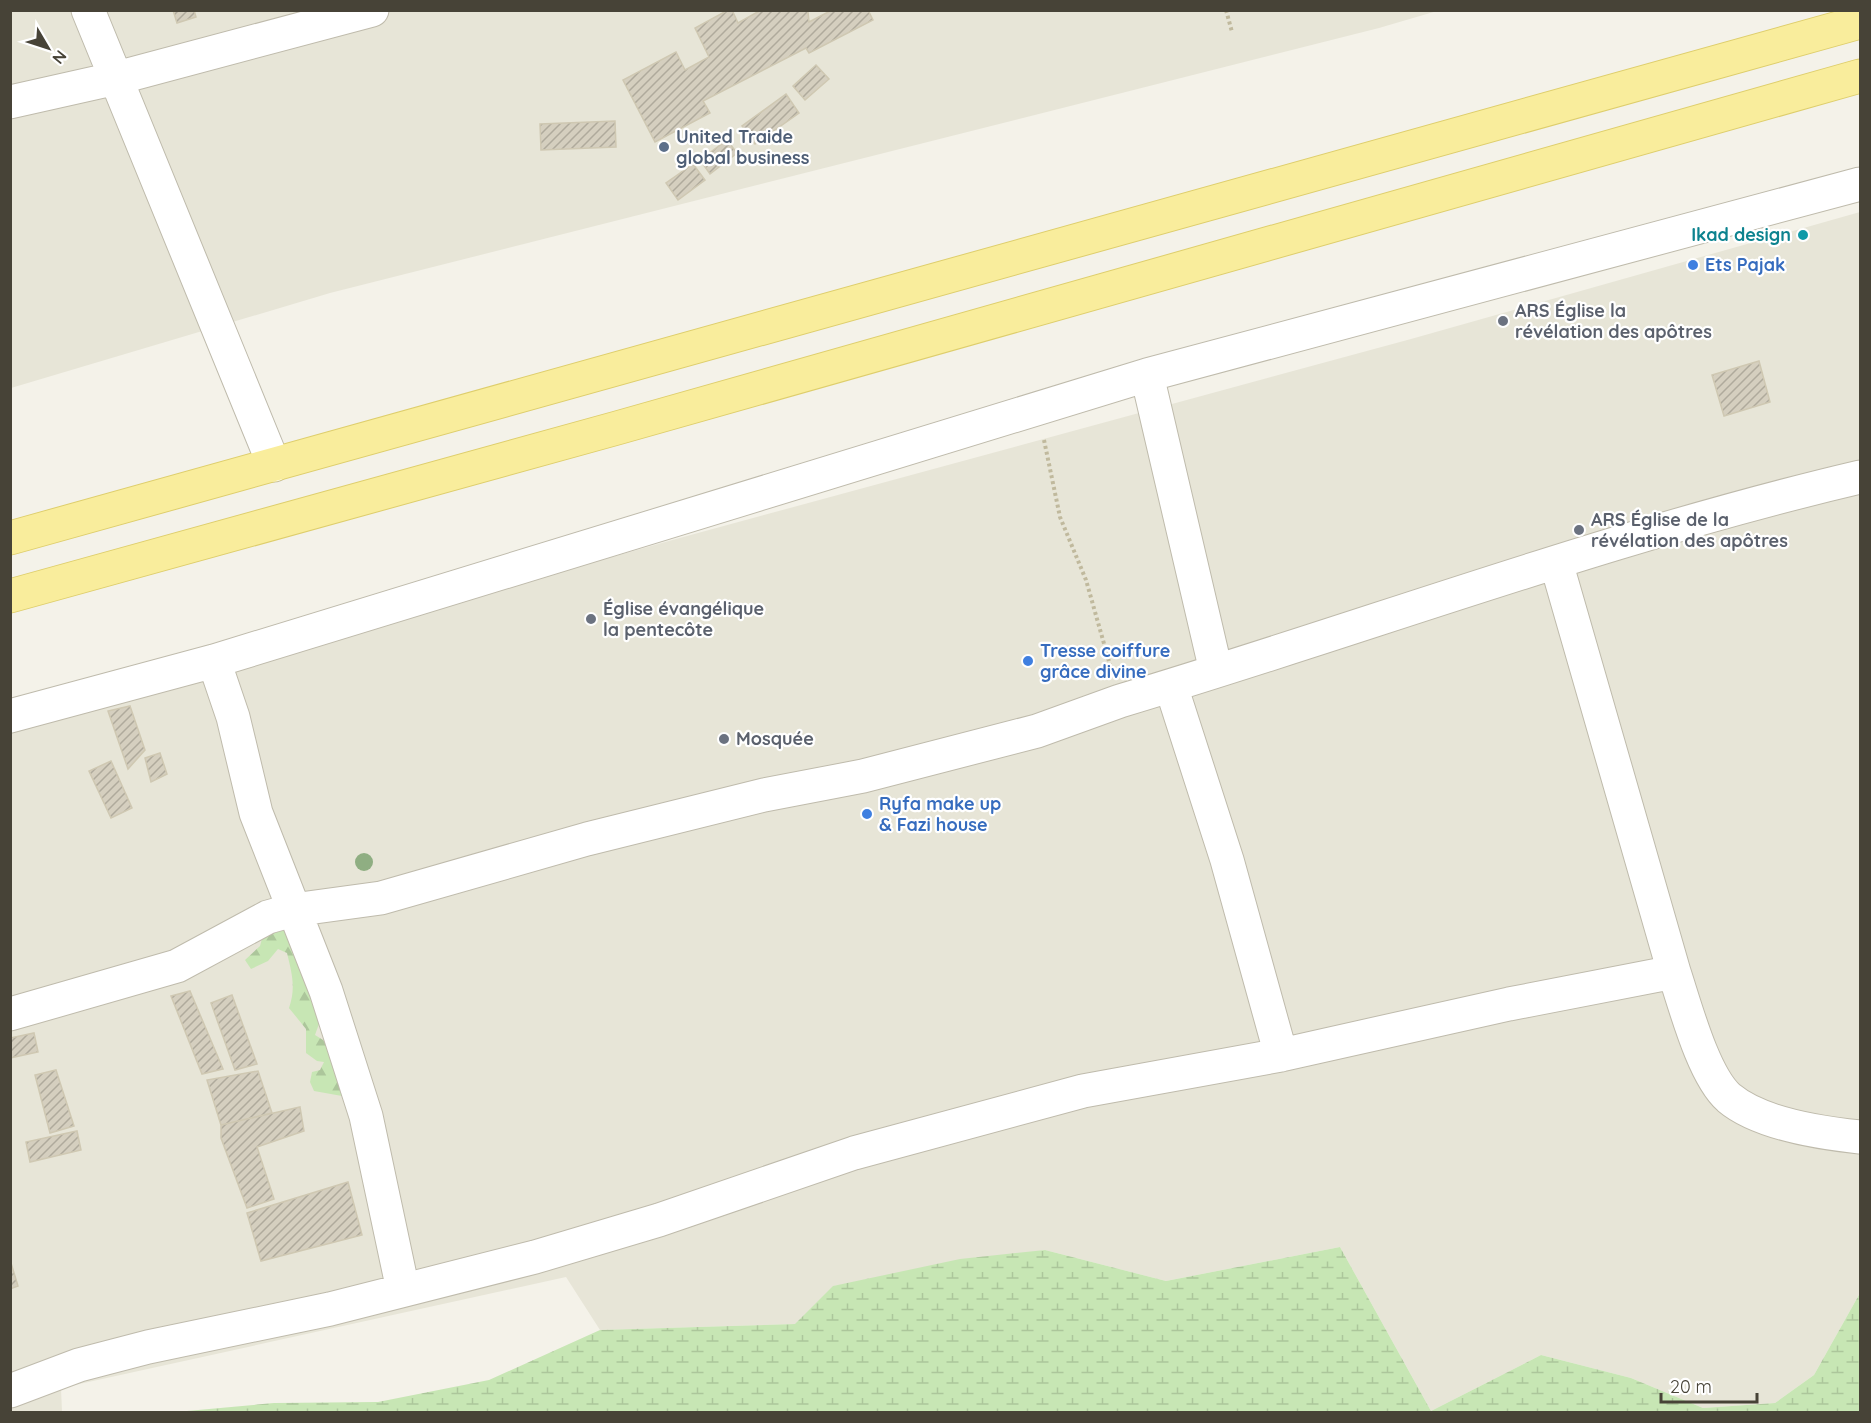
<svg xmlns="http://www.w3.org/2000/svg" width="1871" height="1423" viewBox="0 0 1871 1423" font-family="Quicksand,sans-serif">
  <defs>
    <pattern id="forest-firs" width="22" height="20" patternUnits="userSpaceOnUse" patternTransform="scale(1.5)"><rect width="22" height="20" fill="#c7e6b4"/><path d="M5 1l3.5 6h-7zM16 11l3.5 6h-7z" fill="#acc69b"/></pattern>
    <pattern id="wetland-marsh" width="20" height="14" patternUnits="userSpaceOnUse" patternTransform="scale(1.5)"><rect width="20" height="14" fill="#c7e6b4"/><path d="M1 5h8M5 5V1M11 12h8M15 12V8" fill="none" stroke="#acc69b"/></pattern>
    <pattern id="building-hatch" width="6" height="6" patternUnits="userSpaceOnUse" patternTransform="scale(1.5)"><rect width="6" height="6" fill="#d5cfbf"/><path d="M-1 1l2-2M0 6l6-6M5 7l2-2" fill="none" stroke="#afaa9c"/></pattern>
  </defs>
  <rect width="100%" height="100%" fill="#f4f2e9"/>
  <!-- residential -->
  <path fill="#e7e5d7" d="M11,11h1426l-58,17 -1049,265 -319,95z
    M1860,212v1081l-46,82 -39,28 -72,5 -72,-30 -90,-23 -110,56 -91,-164 -174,34 -121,-31 -211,36 -38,38 -196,6 -34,-53 -505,111 1,24h-51v-686l665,-187 735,-200z"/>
  <!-- forest -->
  <path fill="url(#forest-firs)" d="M275,921l55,35c10,23 -7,56 -15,79l13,8 26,52 -12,1 -28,-5 -4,-9 2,-10 8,-2 4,-8 -7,-1 -11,-8v-24l-17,-21c7,-20 3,-34 -2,-55l-9,-4 -10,12 -17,8 -6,-9 15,-14 3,-11z"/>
  <!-- wetland -->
  <path fill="url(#wetland-marsh)" d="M1340,1247l91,164 110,-56 90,23 72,30 72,-5 39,-28 46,-82v119h-1684l98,-9 104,-1 111,-22 111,-50 195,-6 38,-38 127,-27 85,-9 121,31z"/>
  <!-- building -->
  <path fill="url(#building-hatch)" stroke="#cfc8b2" stroke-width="1.5" d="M173,10h21l2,7 -19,6z
    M728,10h4l6,13 23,-13h50l-3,2 1,10 23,-12h36l5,10 -64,33 -3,-5 -103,53 7,12 -55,29 -32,-62 53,-28 9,18 24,-13 -14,-29z
    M816,65l13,14 -24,21 -12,-14z
    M786,94l13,19 -44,31 -13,-18z
    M615,121l1,26 -75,3 -1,-26z
    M727,140l10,13 -27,21 -10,-14z
    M693,164l12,16 -27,20 -12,-17z
    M1759,361l11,41 -46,14 -12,-41z
    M130,706l15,44 -17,19 -20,-58z
    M160,753l7,21 -16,8 -6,-24z
    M111,761l21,47 -21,10 -22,-47z
    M190,991l33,78 -21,5 -31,-78z
    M232,995l25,69 -22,6 -24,-67z
    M34,1033l4,19 -28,6v-20z
    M56,1070l18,56 -24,7 -15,-58z
    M258,1071l14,42 -51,12 -14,-45z
    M300,1107l4,24 -47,16 17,52 -27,9 -26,-70v-13z
    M77,1131l4,19 -51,12 -4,-20z
    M348,1182l14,53 -101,26 -14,-48z
    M11,1263l7,23 -8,3v-25z"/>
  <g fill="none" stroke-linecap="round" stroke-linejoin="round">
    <!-- minor casing -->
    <g stroke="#bfbbac" stroke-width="35">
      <path id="minor" d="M88,10l186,455
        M10,102l107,-24 255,-68
        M1147,375l69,296
        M1556,562l118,410
        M214,661l19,56 23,96 70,178 40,125 37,174
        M1171,686l56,174 54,195
        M10,716l204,-55 933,-286 713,-191
        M10,1014l167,-48 91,-49 25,-7 88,-12 206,-59 177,-44 99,-19 174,-45 83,-30c247,-74 489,-165 740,-224
        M10,1391l69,-26 69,-18 182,-38 205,-52 124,-37 195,-67 229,-62 198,-36 228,-51 165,-32c11,33 29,103 55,126 31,26 92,35 131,39"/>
    </g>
    <!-- major casing -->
    <g stroke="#dece6c" stroke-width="35">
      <path id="major" d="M10,538l1850,-516
        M10,596l607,-168 1243,-352"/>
    </g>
    <!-- path -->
    <path stroke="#c0b99d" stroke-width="4" stroke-dasharray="3 3" stroke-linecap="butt" d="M1226,10l6,22
      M1044,440l16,77 26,63 26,92"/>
    <!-- minor -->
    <use href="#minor" stroke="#fff" stroke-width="33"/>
    <!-- major -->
    <use href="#major" stroke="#f9ed9c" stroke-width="33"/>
  </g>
  <!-- trees -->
  <circle fill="#8fae82" cx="364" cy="862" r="9"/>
  <!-- markers -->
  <circle fill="#5c6f8a" stroke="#fff" stroke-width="2" cx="664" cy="147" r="6"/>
  <circle fill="#0f9aa8" stroke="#fff" stroke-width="2" cx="1803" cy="235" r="6"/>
  <g fill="#3f7fe0" stroke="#fff" stroke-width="2">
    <circle cx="1693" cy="265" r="6"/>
    <circle cx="1028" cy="661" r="6"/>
    <circle cx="867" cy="814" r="6"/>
  </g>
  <g fill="#6b7280" stroke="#fff" stroke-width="2">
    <circle cx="1503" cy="321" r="6"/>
    <circle cx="1579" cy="530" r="6"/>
    <circle cx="591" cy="619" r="6"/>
    <circle cx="724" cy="739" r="6"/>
  </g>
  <g text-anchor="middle" stroke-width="4.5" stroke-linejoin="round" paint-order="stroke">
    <!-- service labels -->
    <g font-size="18" font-weight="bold" fill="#4e5e75" stroke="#fff" text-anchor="start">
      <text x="676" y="143">United Traide<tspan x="676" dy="21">global business</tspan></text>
    </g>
    <!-- culture labels -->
    <g font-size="18" font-weight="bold" fill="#0d838f" stroke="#fff" text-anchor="end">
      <text x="1791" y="241">Ikad design</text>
    </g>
    <!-- shop labels -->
    <g font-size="18" font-weight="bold" fill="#366cbe" stroke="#fff" text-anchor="start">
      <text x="1705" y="271">Ets Pajak</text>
      <text x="1040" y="657">Tresse coiffure<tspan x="1040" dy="21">grâce divine</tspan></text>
      <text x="879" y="810">Ryfa make up<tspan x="879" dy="21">&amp; Fazi house</tspan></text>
    </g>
    <!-- worship labels -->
    <g font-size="18" font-weight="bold" fill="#5b616d" stroke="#fff" text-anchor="start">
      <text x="1515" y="317">ARS Église la<tspan x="1515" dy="21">révélation des apôtres</tspan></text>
      <text x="1591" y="526">ARS Église de la<tspan x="1591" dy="21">révélation des apôtres</tspan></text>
      <text x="603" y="615">Église évangélique<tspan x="603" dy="21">la pentecôte</tspan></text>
      <text x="736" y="745">Mosquée</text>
    </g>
  </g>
  <!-- border -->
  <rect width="1871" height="1423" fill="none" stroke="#474337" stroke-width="24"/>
  <!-- north arrow -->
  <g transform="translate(48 48) rotate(129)" stroke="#ffffff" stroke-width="4.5" paint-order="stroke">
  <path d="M0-4.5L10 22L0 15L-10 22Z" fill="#474337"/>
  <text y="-9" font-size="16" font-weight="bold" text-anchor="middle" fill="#474337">N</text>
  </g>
  <!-- scale -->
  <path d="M1661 1393v9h96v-9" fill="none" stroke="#474337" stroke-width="3"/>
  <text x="1670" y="1393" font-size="18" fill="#474337" stroke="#ffffff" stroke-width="4.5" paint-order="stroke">20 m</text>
</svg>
